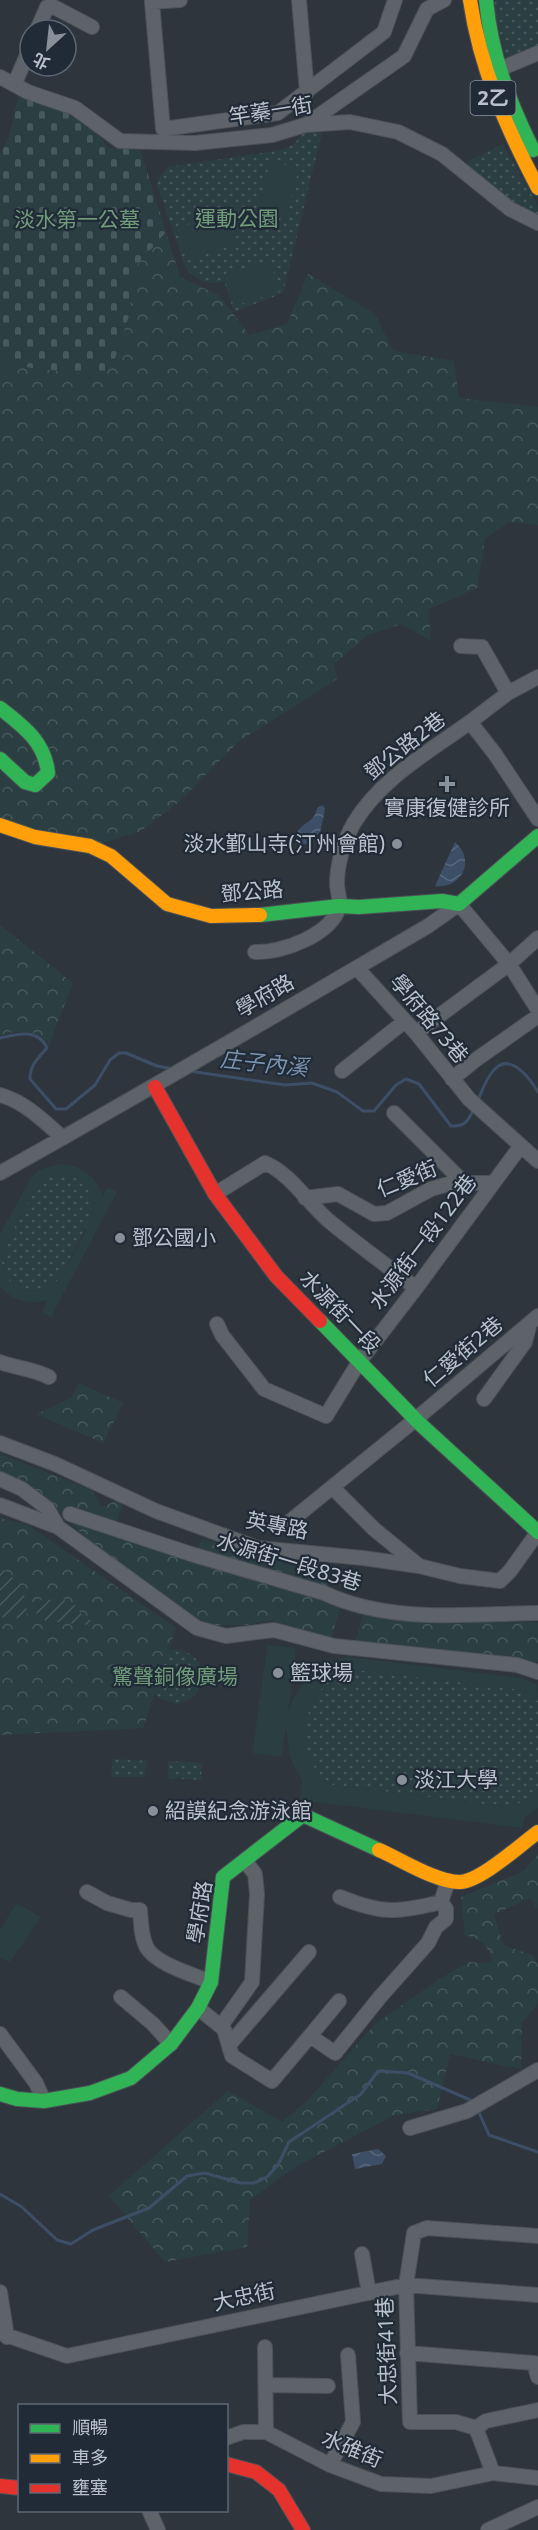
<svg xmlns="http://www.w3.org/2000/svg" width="538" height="2530" viewBox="0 0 538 2530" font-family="'Noto Sans','Noto Sans TC',sans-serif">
  <defs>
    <pattern id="grass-dots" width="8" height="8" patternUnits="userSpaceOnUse" patternTransform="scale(1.5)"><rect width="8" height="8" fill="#2b3f43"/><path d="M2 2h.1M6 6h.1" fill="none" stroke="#48595d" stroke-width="1.8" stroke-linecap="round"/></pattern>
    <pattern id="forest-crowns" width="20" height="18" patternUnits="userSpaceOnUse" patternTransform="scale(1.5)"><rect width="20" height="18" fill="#2b3f43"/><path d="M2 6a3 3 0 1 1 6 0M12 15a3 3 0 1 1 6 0" fill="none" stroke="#48595d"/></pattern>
    <pattern id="cemetery-stones" width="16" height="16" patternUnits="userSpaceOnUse" patternTransform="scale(1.5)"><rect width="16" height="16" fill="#2b3f43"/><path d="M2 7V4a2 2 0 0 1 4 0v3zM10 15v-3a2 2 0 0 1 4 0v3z" fill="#48595d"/></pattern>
    <pattern id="garden-furrows" width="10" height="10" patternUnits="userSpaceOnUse" patternTransform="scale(1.5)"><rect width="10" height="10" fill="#2b3f43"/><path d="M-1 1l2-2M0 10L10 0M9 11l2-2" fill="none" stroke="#48595d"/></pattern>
    <pattern id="water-waves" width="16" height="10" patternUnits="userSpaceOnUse" patternTransform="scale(1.5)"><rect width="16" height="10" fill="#3d4f67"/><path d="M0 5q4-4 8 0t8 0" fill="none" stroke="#57677c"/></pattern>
  </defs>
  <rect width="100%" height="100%" fill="#2e353d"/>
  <!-- grass -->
  <path fill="url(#grass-dots)" d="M495,0h43v51l-31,13 -12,-51z
    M323,128l-40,165 -49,19 -10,-31c-15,6 -26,-1 -38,-12l-29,-84 2,-8 9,-10 108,-16c14,-4 20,-5 26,-19z
    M503,144l35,62v12c-21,-10 -65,-33 -71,-56z
    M66,1174c20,7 31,21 26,42l-32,62c-20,21 -57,16 -58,-17 0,-11 30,-70 39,-78 7,-7 15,-8 25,-9z
    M171,1649c38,0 43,46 6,55l-18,-6 -7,-7 11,-39z
    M349,1669l174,21 15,11v88l-11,11 -18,7 -176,-22c-47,-27 -32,-98 16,-116z
    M113,1759l34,2 -3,16h-33z
    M168,1761l34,2 -1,17 -33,-2z"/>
  <!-- forest -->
  <path fill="url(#forest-crowns)" d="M166,232l14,45 40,19 29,39 38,-11 21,-50 67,40 18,37 61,10 5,37 79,9v118l-29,-3 -24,17 -8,49 -48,21 2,32 -29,-17 -34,11 -34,29 3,15 -99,63 -59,60 -38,29 -44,14 -97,-26v-459l31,8 67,7 13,-8 18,-51 5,-47z
    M0,925l73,58 -24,62c-13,-18 -30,-14 -49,-10z
    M79,1383l44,20 -20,40 -66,-29 34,-16z
    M0,1454l91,36 11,17 14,-6 7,4 -11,29 80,26 10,-21 46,14 74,10 9,6 -7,32 16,7 -9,30 -61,-18 -24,5h-30l-16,-3 -105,-75 -47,-48 -48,-27z
    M0,1518l28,7 148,103 -33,100 -143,7z
    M363,1614l175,9v39l-182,-21z
    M538,1854v53l-2,2 -6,-11 -36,16 9,31 31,11 4,10v37l-16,20 -1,46 -71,-15 -13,55 -42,6 -100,52 -45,33 -3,47 -82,15 -56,-66 119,-105 54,31 26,-22 66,-75 64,-45 31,-18 23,1c-4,-19 -9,-23 -27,-28l-4,-38 63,-26z"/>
  <!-- cemetery -->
  <path fill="url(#cemetery-stones)" d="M19,95l44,14 27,16 18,23 32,2 26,82 -32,37 -5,47 -17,51 -13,8 -68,-7 -31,-8v-207l8,-14z"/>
  <!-- garden -->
  <path fill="url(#garden-furrows)" d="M0,1567c21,16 27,24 27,52l-27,-2z
    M42,1596l8,4 11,-4 5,6 8,2 10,14 8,3 -1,4 -46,-4 -2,-7 -9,-1v-9l7,1z"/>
  <!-- pitch -->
  <path fill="#2b3f43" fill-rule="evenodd" d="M270,161l29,7 -13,50 -29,-8z
    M227,211l11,31 -50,19 -12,-32z
    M269,260l11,31 -45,15 -11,-30z
    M62,1164c21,2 33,12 41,31l4,-8 10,5 -66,125 -9,-5 5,-12c-18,5 -35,1 -47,-14v-52l32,-58 9,-7zM66,1174c54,17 10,73 -6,104 -20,21 -56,16 -58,-17 0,-11 30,-70 39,-78 7,-7 15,-8 25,-9z
    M267,1645l29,3 -8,65c9,-29 30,-50 60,-56l173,21 16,6 1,17 -15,-11 -174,-21c-47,17 -62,89 -16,116l176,22 18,-7 11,-11v19l-14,10 -1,10 -223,-28 2,-19 -12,-24 -4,-29 -5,29 -28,-4 6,-53h8l-7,-1z
    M17,1903l24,14 -31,45 -10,-4v-29z"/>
  <!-- water -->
  <path fill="url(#water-waves)" d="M322,805l3,3c-1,9 -3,15 -5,25l-14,11 -6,-1 -4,-7c4,-15 18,-11 21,-28z
    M455,842c21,18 7,47 -20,44z
    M378,2149l8,7 -4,8 -27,5 -3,-15z"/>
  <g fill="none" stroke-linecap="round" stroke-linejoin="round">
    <!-- stream -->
    <path stroke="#3d4f67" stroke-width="3" d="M0,1038c17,-4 38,-10 47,10 -9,10 -17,17 -17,31l26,30h10l29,-24 15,-25 9,-7h7l31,13 17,3
      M189,1071l96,14 27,-2 25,9 26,19h11l22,-26 10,-6 13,5 32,42c14,1 18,-6 23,-18
      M477,1102c5,-10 9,-25 18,-33 16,-17 36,11 43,23
      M477,2108l12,27 49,17
      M0,2194l22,13 35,33 14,4 22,-14 56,-22 38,-32 18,-3 35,10h14l13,-6 11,-12 11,-23 72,-48 17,-23 30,2 67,29"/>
    <!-- street casing -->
    <g stroke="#4c5157" stroke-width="16">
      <path id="street" d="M180,0l-28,2 11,127 115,-16 106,-81 11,-32
        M299,0l8,92
        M37,30l10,-23 5,-1 40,21
        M493,72l45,-19
        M0,77l28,15 47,16 45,33 75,2 77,-8 33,-10 45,-3 48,10 44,22 68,55 28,14
        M15,83l15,-35
        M311,121l93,-65 23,-47 17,-9
        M461,646l21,1 26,46
        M538,677l-30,16 -38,29 25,32 43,65
        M255,952c27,1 76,-17 84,-45 2,-7 -2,-16 -2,-23 0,-20 7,-44 17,-61 27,-45 75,-71 116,-101
        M357,968l59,65 53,66 69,62
        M416,1033l93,-69 29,-26
        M342,1071l63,-50
        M452,1079l22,-18 64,-45
        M0,1095c25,7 44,26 63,43
        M394,1113l70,70
        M0,1173c144,-80 286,-164 428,-247l31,-22 50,60 29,46
        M215,1194l50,-31c26,11 42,39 64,58 28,23 58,45 87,67
        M305,1198l33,-4 36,20 13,-1 44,-24 21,-6h41
        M217,1324l5,11 42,54 62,27 33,-54 57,-74 104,-141
        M0,1362c17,6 33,7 49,15
        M484,1399l41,-57 5,-19
        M0,1443l55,21 101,47 102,37 105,10 56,8 41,10 40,5 10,-10 28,-39
        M0,1479l22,10 25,19 11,19 139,101 29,8 48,-6 60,16 183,19 21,7
        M332,1487l42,42 44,36
        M0,1505l58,22
        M70,1514l121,40 133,39c66,31 143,21 214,20
        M288,1523l128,-104 122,-103
        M87,1892l20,11 24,7h9c1,13 1,27 7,38 9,16 47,27 64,34
        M340,1897c41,17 58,16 101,5
        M121,1997l32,27 18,20
        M198,2008l26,21 8,27 40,25 38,-45 25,17 45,-56 48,-54 8,-16 10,-8v-10l-5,-7 7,-21
        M221,2026l31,-44 5,-88 -2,-20 -10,-13
        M0,2034l36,49 8,18
        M310,2036l29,-35
        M229,2045l80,-93
        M410,2128l57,-17 71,-41
        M362,2254l7,39
        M0,2292l7,45
        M0,2333l67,23 339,-71 132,10
        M265,2347l1,85
        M407,2353l127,10 4,14
        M266,2385l62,1
        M476,2428l-20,-6h-46l-4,-137 8,-52 13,-5 111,8
        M476,2428l10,-7 52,-11
        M476,2428l17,45
        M226,2438l17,-6h23l64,33 51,19 50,2 62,-13 45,5
        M330,2465l23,-43 -5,-67
        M149,2510l9,20
        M488,2530l50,-23"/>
    </g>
    <!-- fast casing -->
    <g stroke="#4c5157" stroke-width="16">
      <path id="fast" d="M486,0c5,54 23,102 47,150
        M0,708c23,18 45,34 48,65l-13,12 -10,-3 -25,-23
        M260,915l79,-9 20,1 83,-6 17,3 79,-68
        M320,1321l99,102 119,109
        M0,2094l17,5 27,2 46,-8 41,-15 40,-34 27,-36 13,-26 12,-105 80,-62 76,35"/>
    </g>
    <!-- slow casing -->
    <g stroke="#4c5157" stroke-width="16">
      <path id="slow" d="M470,0c10,68 36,127 68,188
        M0,825l35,12 55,9 21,10 56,48 44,12 49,-1
        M379,1850c21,9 59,33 81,32 21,-1 60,-37 78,-50"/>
    </g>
    <!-- jam casing -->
    <g stroke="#4c5157" stroke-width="16">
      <path id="jam" d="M155,1087l60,107 61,82 44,45
        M226,2464l30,8 23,18 24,40
        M0,2486l20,2"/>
    </g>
    <!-- street -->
    <use href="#street" stroke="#5e636a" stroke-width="14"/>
    <!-- fast -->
    <use href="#fast" stroke="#30b455" stroke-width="14"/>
    <!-- slow -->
    <use href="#slow" stroke="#ff9f0a" stroke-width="14"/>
    <!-- jam -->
    <use href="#jam" stroke="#e5322d" stroke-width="14"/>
  </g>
  <!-- markers -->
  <g fill="#88909a" stroke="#212b38" stroke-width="2">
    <path d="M444 775h6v6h6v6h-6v6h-6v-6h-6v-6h6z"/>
    <circle cx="397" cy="844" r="6"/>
    <circle cx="120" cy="1238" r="6"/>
    <circle cx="278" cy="1673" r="6"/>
    <circle cx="402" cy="1780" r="6"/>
    <circle cx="153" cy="1811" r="6"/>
  </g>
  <g text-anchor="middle" stroke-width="4.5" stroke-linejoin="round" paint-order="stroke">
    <!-- shield labels -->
    <rect fill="#212b38" stroke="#8b94a0" stroke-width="1.5" x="470.5" y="81" width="45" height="34" rx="4.5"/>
    <g font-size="20" font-weight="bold" fill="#b9c1cc">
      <text x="493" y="105">2乙</text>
    </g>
    <!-- street labels -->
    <g font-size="21" fill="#b9c1cc" stroke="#212b38">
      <text transform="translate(271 111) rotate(-9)" y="7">竿蓁一街</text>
      <text transform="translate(405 746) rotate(-38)" y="7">鄧公路2巷</text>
      <text transform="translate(252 892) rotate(-5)" y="7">鄧公路</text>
      <text transform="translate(265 996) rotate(-30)" y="7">學府路</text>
      <text transform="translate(429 1019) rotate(50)" y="7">學府路73巷</text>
      <text transform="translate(407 1179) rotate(-22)" y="7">仁愛街</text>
      <text transform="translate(423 1242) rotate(-53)" y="7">水源街一段122巷</text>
      <text transform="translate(340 1312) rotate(46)" y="7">水源街一段</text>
      <text transform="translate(463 1352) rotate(-40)" y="7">仁愛街2巷</text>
      <text transform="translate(277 1526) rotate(11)" y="7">英專路</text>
      <text transform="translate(289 1562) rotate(17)" y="7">水源街一段83巷</text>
      <text transform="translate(200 1912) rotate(-81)" y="7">學府路</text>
      <text transform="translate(244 2297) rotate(-12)" y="7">大忠街</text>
      <text transform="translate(387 2351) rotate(-92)" y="7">大忠街41巷</text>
      <text transform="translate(352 2449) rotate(23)" y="7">水碓街</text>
    </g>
    <!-- park labels -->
    <g font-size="21" fill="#719c7a" stroke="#212b38">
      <text x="237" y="226">運動公園</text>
      <text x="77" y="227">淡水第一公墓</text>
      <text x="175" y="1684">驚聲銅像廣場</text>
    </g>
    <!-- poi labels -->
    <g font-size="21" fill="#b9c1cc" stroke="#212b38" text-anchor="start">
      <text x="447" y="815" text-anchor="middle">實康復健診所</text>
      <text x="385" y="851" text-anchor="end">淡水鄞山寺(汀州會館)</text>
      <text x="132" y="1245">鄧公國小</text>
      <text x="290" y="1680">籃球場</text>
      <text x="414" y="1787">淡江大學</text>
      <text x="165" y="1818">紹謨紀念游泳館</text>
    </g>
    <!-- water labels -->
    <g font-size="22" font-style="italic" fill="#7b93ae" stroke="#212b38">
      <text transform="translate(264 1063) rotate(6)" y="8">庄子內溪</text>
    </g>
  </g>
  <!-- legend -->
  <rect x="18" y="2404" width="210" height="108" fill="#212b38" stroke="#5e6773" stroke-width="1.5"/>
  <rect x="30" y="2424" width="30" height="9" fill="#30b455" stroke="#5e6773" stroke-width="1.5"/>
  <text x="72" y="2434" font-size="18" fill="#b9c1cc">順暢</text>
  <rect x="30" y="2454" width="30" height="9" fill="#ff9f0a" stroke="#5e6773" stroke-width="1.5"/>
  <text x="72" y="2464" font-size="18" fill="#b9c1cc">車多</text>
  <rect x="30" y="2484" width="30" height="9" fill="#e5322d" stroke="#5e6773" stroke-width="1.5"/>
  <text x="72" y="2494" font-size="18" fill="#b9c1cc">壅塞</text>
  <!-- north arrow -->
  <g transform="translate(48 48) rotate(207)"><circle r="28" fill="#212b38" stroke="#5e6773" stroke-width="1.5"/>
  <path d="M0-4.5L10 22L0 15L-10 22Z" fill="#88909a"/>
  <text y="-9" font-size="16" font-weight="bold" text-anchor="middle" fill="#b9c1cc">北</text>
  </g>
</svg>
